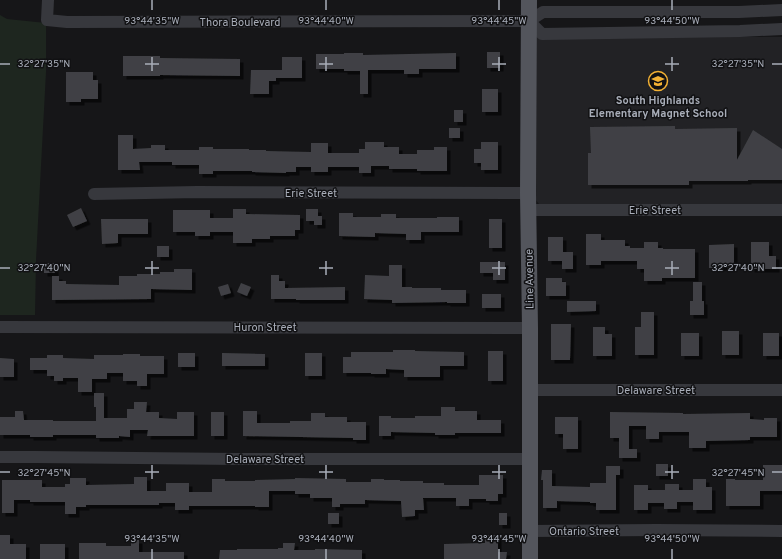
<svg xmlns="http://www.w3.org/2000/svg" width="782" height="559" viewBox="0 0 782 559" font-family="Overpass,sans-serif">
  <defs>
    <filter id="shadow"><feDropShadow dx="3.5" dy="3.5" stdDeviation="0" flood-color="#0009"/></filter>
  </defs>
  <rect width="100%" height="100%" fill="#161618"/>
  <!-- built -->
  <path fill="#222225" d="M537,36l245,1v168l-240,-1h-3l-4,-5v-162z"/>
  <!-- green -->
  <path fill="#1e261f" d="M0,15l7,4 39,4v49l-10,188 -1,55h-35z"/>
  <!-- building -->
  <path fill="#404145" filter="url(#shadow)" d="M487,52h13v16h-13z
    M344,53h19v2l93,-2v16h-37v5h-15v-4h-36v24h-8v-23h-16v-2h-28v-15h28z
    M123,56h37v2l80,1v17l-80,-1v1h-37z
    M282,57h20v21h-26v3h-7v13h-19l1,-24h31z
    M66,72h27v8h5v19h-17v3h-15z
    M482,89h16v23h-16z
    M454,110h9v12h-9z
    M675,126v3l62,-1v32l16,-30 29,19v31h-34v1h-59v4h-101v-32h3l-1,-26z
    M449,128h11v10h-11z
    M118,135h15v14l18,-1v-3h14v5h34v-3h14v2h36v1h17v1l45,1v-9h17v10h31v-4h6v-7h19v5h15v7h18v-4h17v-3h13v24h-30v-2h-28v-3h-18v7h-12v-6h-31v5h-17v-5h-15v5h-10v1l-34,-1v-1h-39v3h-14v-9h-27v-3h-33l1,8h-22z
    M481,142h17v28h-17v-7h-7v-14h7z
    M81,208l6,13 -14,6 -6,-12z
    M233,209h13v5l54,1v15h-5v6h-25v3h-18v4h-19v-11h-23v4h-15v-4h-22v-22h37v8h23z
    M306,209h12v7h4v9h-8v-4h-8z
    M339,213h14v4h28v-3h15v4h41v-1h22v15h-38v8h-15v-6l-31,-1v4l-36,-1z
    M101,219h47v15h-30v9l-16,1z
    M489,219h13v29h-13z
    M586,234h15v6h24v6h5v2h14v-6h14v6h5v1h32v29h-33v3h-18v-12h-7v-8h-36v4h-15z
    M548,237h15v15h10v17h-11v-8h-14z
    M751,242h18v14h7v13h-25z
    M734,244v23l-25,1v-23z
    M157,246h12v11h-12z
    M480,262h25v18h-12v-7h-13z
    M44,263h11v10h-11z
    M389,265h13v22h10v1h29v2h25v13h-19v-1l-55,1v-3l-28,-1 1,-24 24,1z
    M174,269h18v21l-41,-1v10l-99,1v-24h7v5h7v3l53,1v-9h18v-2h23v-2h14z
    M271,275h8v6h6v7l60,-1v13h-49v-1h-25z
    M546,278h16v4h4v14h-20z
    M693,282h9v19h2v14h-14v-14h3z
    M241,283l10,4 -4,9 -10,-4z
    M228,284l3,9 -10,3 -3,-9z
    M482,294h19v14h-19z
    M567,301h29v10l-29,1z
    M641,312h13v43h-19v-28h6z
    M551,324h20l-1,36h-19z
    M593,327h12v7h7v22h-19z
    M722,331h17v24h-17z
    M681,333h18v23h-18z
    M763,333h16v23h-16z
    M393,350h22v1l49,1v14h-24v11h-36v-7l-18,-1v5h-15v-1h-28v-16h8v-5h42z
    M488,351h15v30h-15z
    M178,353h17v14h-17z
    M222,353l43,1v12h-43z
    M305,353h17v23h-17z
    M123,354h17v2h24v18h-17v12h-10v-5h-14v-8h-16v6h-15v13h-14v-14h-15v3h-9v-5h-7v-6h-17v-12h17v-3h16v3l31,1v-4h29z
    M0,358l14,1v18h-14z
    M94,393h10v25h23v-9h7v-7h13l-1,10h13v6l18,1v-7h17v24h-47l1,-6h-18v7l-11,-1v2h-23v-3h-43v2h-23v-2h-30v-18h15v-6h8l1,9h29v1h43v-14h-2z
    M441,407h14v4h22v9h24v13h-46v2h-20v-2l-44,-1v4h-12v-20h12v2h24v-2h26z
    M243,411h14v12h33v-2h21v-8h14v4h22v5h19v18h-13v-2l-110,-2z
    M211,412h13v24h-13z
    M610,412l73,1v1l67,-1v6l14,1v-2h13v19h-27v3l-44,1v7h-17v-16h-30v7h-13v-13h-17v23h8v9h-18v-20h-9z
    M555,417h23v32h-15v-15h-8z
    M656,464h12v12h-12z
    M763,465h19v26h-22v15h-34v-27h9v1h28z
    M606,466h14v9h-4v35h-20v-7h-6v-1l-33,-1v7h-14v-28h-2l1,-10h10v16l38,1v-4h16z
    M479,475h24v19h-5v7h-12v-2h-17v7h-13v-8h-33l1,12h-9v6l-13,1 -1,-16 -36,-1v4h-25v3h-8v-9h-22v-4h-15v-3h-26v16h-14v-1h-66v4h-14v-7h-16v2h-73v2h-10v7h-11v-12h-35v-2h-16v13h-12v-33h40v7h23v-3h5v-6h16v7l48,-1v-7h13v14h19v-8h23v9h23v-13h13v2h30v-1l40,-1v-1l51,1v3h25v-3h13v1h16v1h23v2h21v2h35z
    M693,479h13v8h6v23h-19v-8h-16v7h-13v-6h-16v7h-14v-25h14v5h17v-6h14v6h14z
    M328,513h11v11h-11z
    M499,513h8v12h-8z
    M0,535h10v9h16v15h-26z
    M485,535h13v17h9l-1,7h-62v-15l41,-1z
    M131,540h8v12h45v7h-105v-16h27v3h25z
    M283,543h12l-1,7h21v-1l47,1v9h-143l1,-9h17v-1h41v-1h5z
    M40,544h25v15h-25z"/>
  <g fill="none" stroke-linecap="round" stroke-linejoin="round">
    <!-- minor -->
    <path stroke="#37383d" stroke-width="12" d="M48,0l-1,20 20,2 462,-1 14,-9h196l43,-2
      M529,21l13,13 198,-3 42,-2
      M94,194l103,-2 331,1
      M528,210h254
      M0,327l530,1
      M529,390h253
      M0,457h36l202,2h291
      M530,531l126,-1 126,1"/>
    <!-- major -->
    <path stroke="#53555c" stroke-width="16" d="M529,0l-1,193 2,135v231"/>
  </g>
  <!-- ticks -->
  <path fill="none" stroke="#a8adb8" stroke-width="1.5" d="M152,0v10M326,0v10M499,0v10M672,0v10M152,57v14M326,57v14M499,57v14M672,57v14M0,64h10M145,64h14M319,64h14M492,64h14M665,64h14M772,64h10M152,261v14M326,261v14M499,261v14M672,261v14M0,268h10M145,268h14M319,268h14M492,268h14M665,268h14M772,268h10M152,465v14M326,465v14M499,465v14M672,465v14M0,472h10M145,472h14M319,472h14M492,472h14M665,472h14M772,472h10M152,549v10M326,549v10M499,549v10M672,549v10"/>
  <!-- icons -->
  <defs>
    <g id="school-ring" transform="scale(1)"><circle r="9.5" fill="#111113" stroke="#f2b134" stroke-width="1.5"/><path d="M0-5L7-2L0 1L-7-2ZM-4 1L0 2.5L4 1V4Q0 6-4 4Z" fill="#f2b134"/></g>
  </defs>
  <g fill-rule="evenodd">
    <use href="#school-ring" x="658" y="81"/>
  </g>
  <g text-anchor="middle" stroke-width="3" stroke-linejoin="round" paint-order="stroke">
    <!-- street labels -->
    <g font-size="11" fill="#a8adb8" stroke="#111113">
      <text x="240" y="26">Thora Boulevard</text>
      <text x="311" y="197">Erie Street</text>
      <text x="655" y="214">Erie Street</text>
      <text transform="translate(529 279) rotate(-91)" y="4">Line Avenue</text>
      <text x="265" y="331">Huron Street</text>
      <text x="656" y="394">Delaware Street</text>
      <text x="265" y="463">Delaware Street</text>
      <text x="584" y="535">Ontario Street</text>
    </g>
    <!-- poi labels -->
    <g font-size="11" font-weight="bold" fill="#a8adb8" stroke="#111113">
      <text x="658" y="104">South Highlands<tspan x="658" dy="13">Elementary Magnet School</tspan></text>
    </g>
  </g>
  <g font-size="10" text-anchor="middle" fill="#a8adb8" stroke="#111113" stroke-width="3" stroke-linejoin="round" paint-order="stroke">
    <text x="152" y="24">93°44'35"W</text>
    <text x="326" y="24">93°44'40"W</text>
    <text x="499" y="24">93°44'45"W</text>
    <text x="672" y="24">93°44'50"W</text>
    <text x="738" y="67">32°27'35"N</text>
    <text x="44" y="67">32°27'35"N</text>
    <text x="738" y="271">32°27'40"N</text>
    <text x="44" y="271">32°27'40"N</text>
    <text x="738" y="476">32°27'45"N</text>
    <text x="44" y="476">32°27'45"N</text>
    <text x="152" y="542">93°44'35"W</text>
    <text x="326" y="542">93°44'40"W</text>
    <text x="499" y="542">93°44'45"W</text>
    <text x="672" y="542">93°44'50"W</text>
  </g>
</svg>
